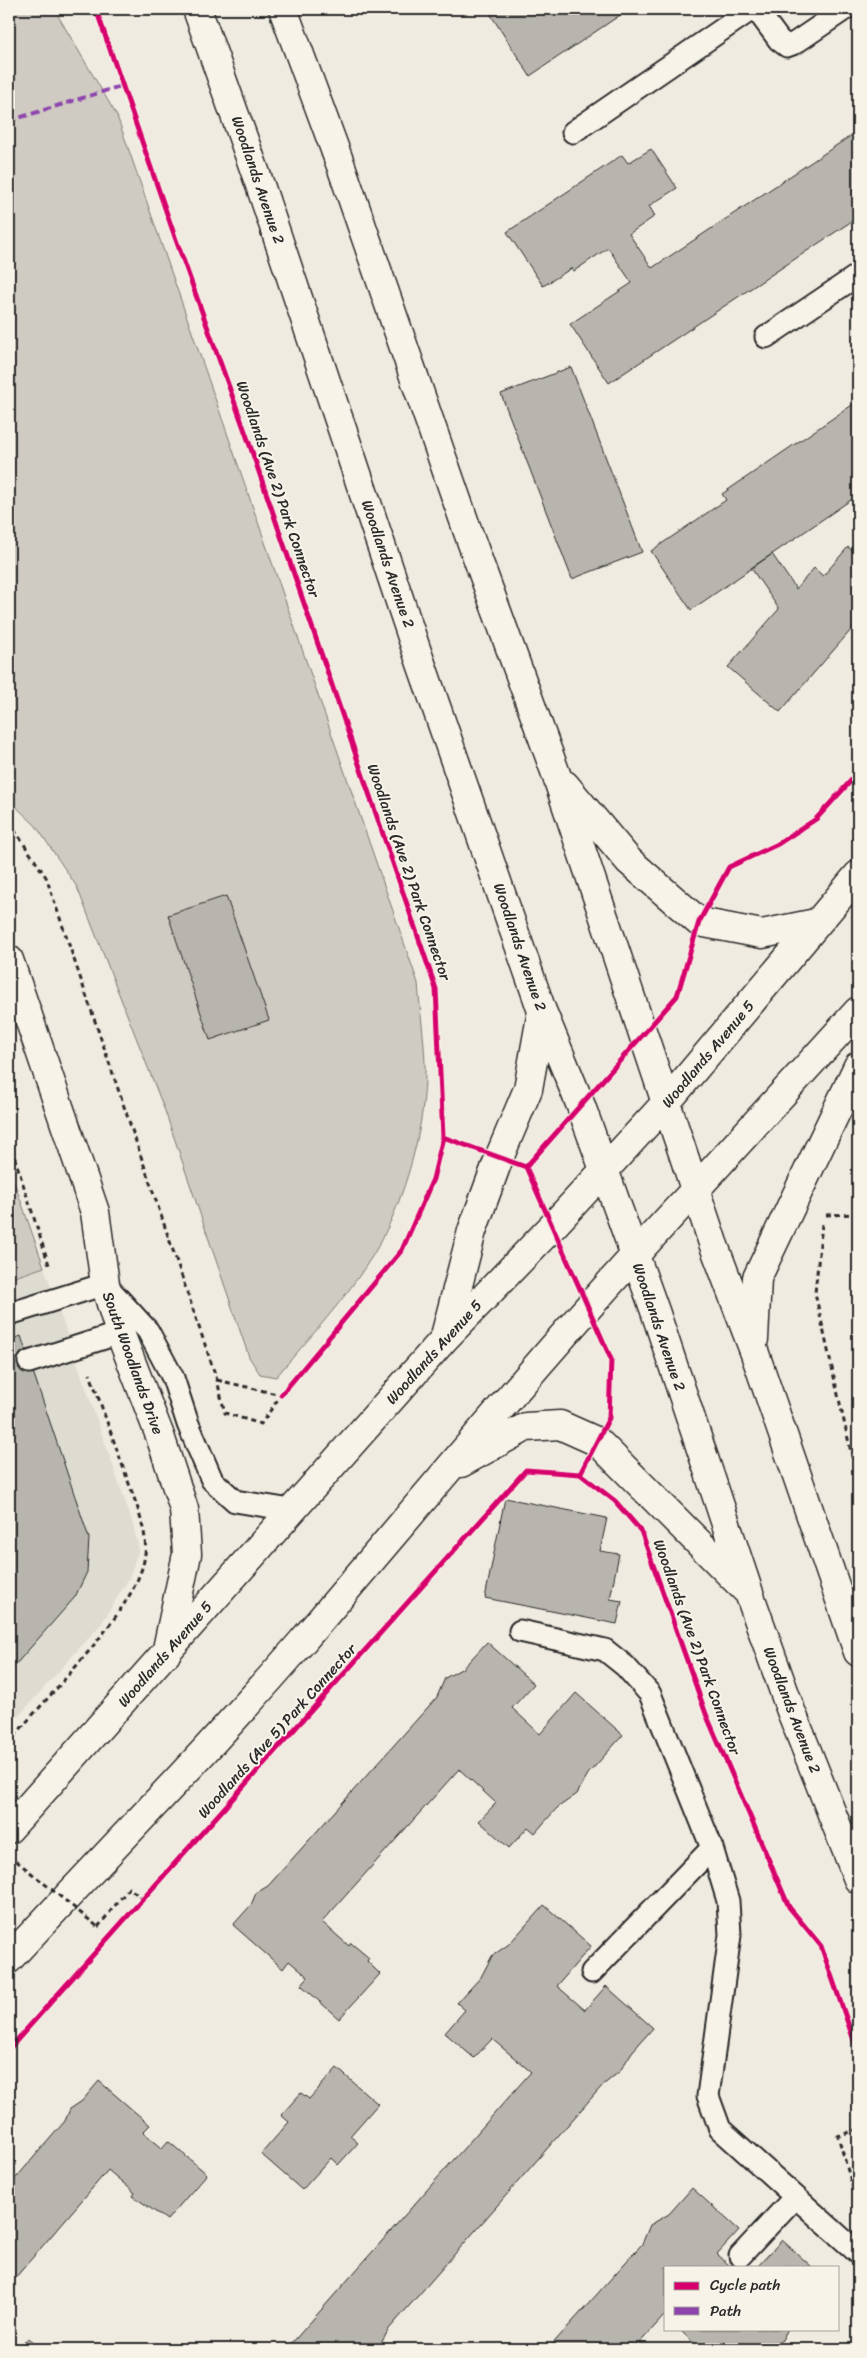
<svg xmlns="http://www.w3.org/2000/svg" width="867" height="2358" viewBox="0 0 867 2358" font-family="Sriracha,sans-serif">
  <rect width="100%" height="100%" fill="#efebe0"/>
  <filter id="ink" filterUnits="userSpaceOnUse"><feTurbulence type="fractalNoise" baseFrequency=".02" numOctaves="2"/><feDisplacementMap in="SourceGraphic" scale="10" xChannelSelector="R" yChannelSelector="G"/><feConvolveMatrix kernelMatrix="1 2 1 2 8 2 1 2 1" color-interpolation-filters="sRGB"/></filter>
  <g filter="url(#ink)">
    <!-- built -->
    <path fill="#dedbd1" d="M44,1267l88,254 7,28 -10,29 -27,45 -93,104v-448z"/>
    <!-- green -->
    <path fill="#cfcbc2" stroke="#7d7b76" d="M9,9h45l63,107 301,867c2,31 8,64 7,95 -1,55 -23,130 -52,177 -27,44 -64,83 -97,122l-16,-3 -11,-17 -84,-246 -88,-224 -41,-61 -27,-26z
      M9,1167l35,100 -35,12z"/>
    <!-- building -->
    <path fill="#b8b5ae" stroke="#2b2b2b" d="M487,9h142l-99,67z
      M858,131v86l-249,166 -39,-59 62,-41 -24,-35 -34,23 -2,-3 -29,18 -36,-54 115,-77 6,8 23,-14 26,39 -28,18 6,10 -26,18 23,34z
      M571,367l71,185 -70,27 -71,-185z
      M858,401v94l-167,115 -40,-59 75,-51 -4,-6z
      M848,547l10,9v66l-78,90 -52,-45 51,-58 -28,-41 21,-14 24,35 18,-21 9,8z
      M226,896l43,124 -59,20 -42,-125z
      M21,1336l68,202 -2,34 -12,25 -66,75v-332z
      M505,1498l102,20 -7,33 19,3 -9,45 12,2 -5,23 -132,-26z
      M487,1642l47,42 -22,24 28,26 36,-41 47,42 -35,39 -11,20 -20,14 -22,25 -7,-6 -19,21 -30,-27 17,-18 -37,-34 -137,153 27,24 2,-3 18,15 -2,3 13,13 -41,45 -38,-34 7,-8 -19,-16 -6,8 -50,-44 18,-20 5,-12 12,-7 169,-189 8,-19 18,-10z
      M544,1905l47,41 -34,40 28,24 21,-24 47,42 -21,24 -12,19 -18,15 -213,243 -11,20h-79l-7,-6 239,-271 -39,-33 -18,19 -29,-25 20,-23 -8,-7 24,-26 11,-21 17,-12z
      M337,2068l41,36 -28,32 8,7 -20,22 -7,-7 -29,32 -41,-36 28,-32 -8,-7 20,-22 8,6z
      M99,2081l51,44 -7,7 19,16 6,-7 39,33 -40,46 -34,-24 2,-3 -27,-23 -99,115v-99l56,-65 5,-12 12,-8z
      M692,2188l47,42 -22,24 14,13h-65v51l-2,-2 -30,33h-86l94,-105 8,-19 19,-11z
      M782,2240l30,27h-55z
      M679,2329h109l-6,11 -13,9h-69z
      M28,2338l14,11h-24z"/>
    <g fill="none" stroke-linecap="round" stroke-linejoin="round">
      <!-- lane casing -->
      <g stroke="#2b2b2b" stroke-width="25">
        <path id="lane" d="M756,9l23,31 8,6 8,-3 50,-34
          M573,132l179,-123
          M766,337l92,-62
          M9,1314l96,-30 43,47 25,47 15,46 24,56 23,21 56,9
          M29,1362l91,-29
          M520,1631l85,19 20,16 25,28 62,154 16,53 2,34 -22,161 12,33 138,124
          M592,1972l120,-124
          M740,2256l55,-59"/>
      </g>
      <!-- street casing -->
      <g stroke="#2b2b2b" stroke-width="31">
        <path id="street" d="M9,960l86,252 10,72 15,49 40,103 24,73 3,45 -21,100"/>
      </g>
      <!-- secondary casing -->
      <g stroke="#2b2b2b" stroke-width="31">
        <path id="secondary" d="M666,1103l192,-228
          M695,1190l163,-179"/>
      </g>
      <!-- primary casing -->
      <g stroke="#2b2b2b" stroke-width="31">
        <path id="primary" d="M197,9l64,179 155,461 126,362 39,95 74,205 94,282 42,118 67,168
          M283,9l58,157 128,369 87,239 157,469 41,108 104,301
          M565,785l64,76 70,61 63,12 54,-11
          M445,1336l27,-105 27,-73 29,-69 14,-78
          M754,1339l3,-61 101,-212
          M461,1463l65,-36 34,-2 38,17 148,148
          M9,1829l436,-491 108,-112 113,-123
          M9,1959c97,-105 198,-207 292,-316 130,-152 257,-307 394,-453"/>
      </g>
      <!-- path -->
      <path stroke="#2b2b2b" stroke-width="3" stroke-dasharray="5 4" stroke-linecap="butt" d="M9,822l37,55 171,503 8,33 36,11 20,-29 -64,-15
        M9,1140l41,128
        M826,1215l32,-1
        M822,1224l-7,69 43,190
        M9,1743c35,-45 131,-135 136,-189 2,-16 -3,-30 -7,-45l-48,-135
        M98,1927l31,-39 14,11
        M858,2129l-20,7 20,70
        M858,2143l-3,2 3,10"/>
      <!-- lane -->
      <use href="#lane" stroke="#f7f3e8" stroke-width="21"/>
      <!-- street -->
      <use href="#street" stroke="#f7f3e8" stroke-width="28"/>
      <!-- secondary -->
      <use href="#secondary" stroke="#f7f3e8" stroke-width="28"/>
      <!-- primary -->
      <use href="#primary" stroke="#f7f3e8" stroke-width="28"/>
      <!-- path-bridge -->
      <path stroke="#2b2b2b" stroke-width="3" stroke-dasharray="5 4" stroke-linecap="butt" d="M9,1855l89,72"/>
      <!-- quiet -->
      <path stroke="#8e44ad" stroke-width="4" stroke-dasharray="8 4" stroke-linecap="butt" d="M9,121l115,-36"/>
      <!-- cycleway casing -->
      <g stroke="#f7f3e8" stroke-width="8">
        <path id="cycleway" d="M96,9l79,228 71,197 190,555 7,148 -10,42 -31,71 -121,145
          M443,1137l83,30 85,192 -2,59 -29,56
          M526,1167l151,-171 22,-74 30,-55 49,-23 38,-25 42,-46
          M580,1474l35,27 26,30 65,183 83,193 32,39 37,106
          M9,2049l517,-579 54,4"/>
      </g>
      <!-- cycleway -->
      <use href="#cycleway" stroke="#d6006c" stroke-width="5"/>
    </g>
  </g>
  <g text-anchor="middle" stroke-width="4" stroke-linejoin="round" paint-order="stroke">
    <!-- street labels -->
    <g font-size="15" fill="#2b2b2b" stroke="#f7f3e8">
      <text transform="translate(258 180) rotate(71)" y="5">Woodlands Avenue 2</text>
      <text transform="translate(278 489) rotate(71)" y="5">Woodlands (Ave 2) Park Connector</text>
      <text transform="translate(388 564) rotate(71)" y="5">Woodlands Avenue 2</text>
      <text transform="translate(409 872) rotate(71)" y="5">Woodlands (Ave 2) Park Connector</text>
      <text transform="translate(520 947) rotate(71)" y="5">Woodlands Avenue 2</text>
      <text transform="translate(708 1054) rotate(-50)" y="5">Woodlands Avenue 5</text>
      <text transform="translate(659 1327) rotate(71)" y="5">Woodlands Avenue 2</text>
      <text transform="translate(434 1352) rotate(-48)" y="5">Woodlands Avenue 5</text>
      <text transform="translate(133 1363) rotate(70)" y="5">South Woodlands Drive</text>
      <text transform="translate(697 1647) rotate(70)" y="5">Woodlands (Ave 2) Park Connector</text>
      <text transform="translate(165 1654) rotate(-49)" y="5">Woodlands Avenue 5</text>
      <text transform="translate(792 1710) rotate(69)" y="5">Woodlands Avenue 2</text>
      <text transform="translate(277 1731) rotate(-48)" y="5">Woodlands (Ave 5) Park Connector</text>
    </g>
  </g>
  <!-- margin -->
  <rect width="867" height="2358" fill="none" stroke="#f7f3e8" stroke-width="30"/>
  <rect x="15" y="15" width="837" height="2328" fill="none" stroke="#2b2b2b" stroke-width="2" filter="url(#ink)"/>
  <!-- legend -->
  <rect x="664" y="2266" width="175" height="65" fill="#f7f3e8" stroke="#a5a39c"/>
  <rect x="674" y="2282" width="25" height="8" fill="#d6006c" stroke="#a5a39c"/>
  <text x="710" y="2290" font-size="15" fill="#2b2b2b">Cycle path</text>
  <rect x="674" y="2307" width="25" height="8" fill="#8e44ad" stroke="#a5a39c"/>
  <text x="710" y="2316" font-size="15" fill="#2b2b2b">Path</text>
</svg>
